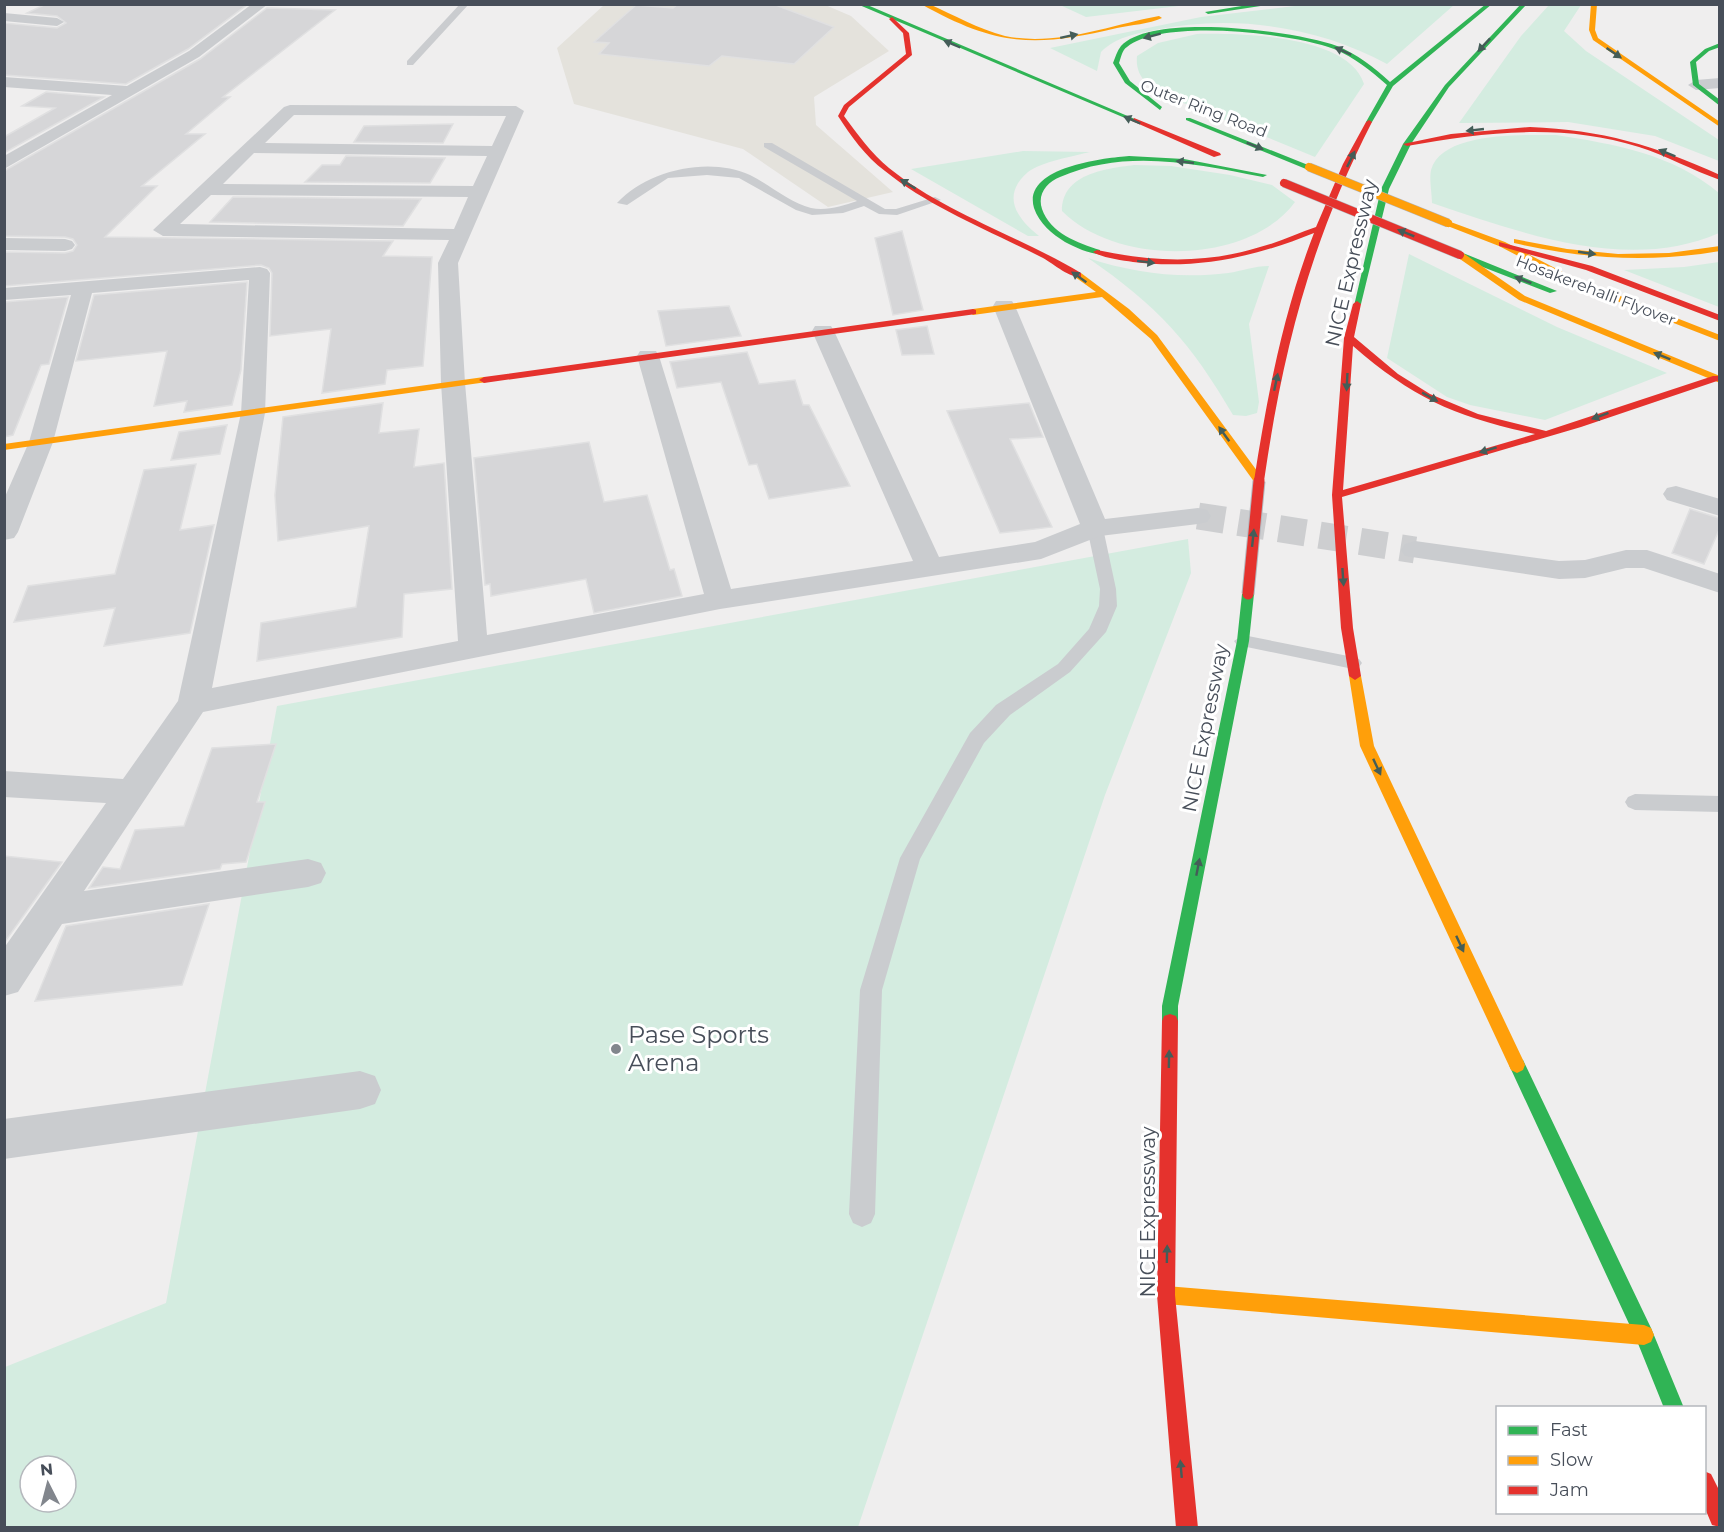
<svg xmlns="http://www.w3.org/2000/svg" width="1724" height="1532" viewBox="0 0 1724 1532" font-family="Montserrat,sans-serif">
  <rect width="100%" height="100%" fill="#efeeee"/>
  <!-- commercial -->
  <path fill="#e4e2dc" d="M823,4l28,12 38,35 -75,46 2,28 77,67 -65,15 -85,-58 -169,-45 -17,-56 47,-43z"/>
  <!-- green -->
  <path fill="#d4ece0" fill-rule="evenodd" d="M1060,5h127l-101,12z
    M1303,5h151l-67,59c-69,-38 -155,-50 -232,-34 -20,4 -39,7 -54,22l-4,19 -47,-23 151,-31z
    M1549,5h32l-17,26 22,20 133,89v21l-64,-25 -87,-14 -109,1 62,-87z
    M1197,34c42,-1 152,1 167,50l-49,73 -151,-62c-16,-10 -29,-18 -27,-39l21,-13z
    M1556,135c58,9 117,19 163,58v40c-91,40 -197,0 -287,-30 0,-9 -3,-24 -1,-33 11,-39 93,-35 125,-35z
    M1023,151l67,1c-16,4 -49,10 -62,20 -27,23 -12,46 11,64h-11l-117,-67z
    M1134,165l37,1 59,9 42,10 23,17c-47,64 -179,64 -233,9 0,-37 42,-42 72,-46z
    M1409,254l148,73 110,46 -122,47 -75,-15 -23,-8 -60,-39z
    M1088,258c45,15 92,21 140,15 14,-2 26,-7 41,-7l-20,58 10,78 -2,11 -11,3 -13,-1c-42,-72 -75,-109 -145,-157z
    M1719,262v45l-95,-37 60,-3z
    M1188,539l3,34 -86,222 -247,732 -853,1v-161l161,-64 111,-597zM30,1466h36v36h-36z"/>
  <!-- building -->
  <path fill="#d6d6d8" stroke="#e0e0e1" stroke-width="1.5" d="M46,4h202l-60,45 -62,35 -122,-9v-52l53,5 9,-5 -9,-7 -30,-3z
    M678,4h95l61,23 -40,37 -72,-8 -13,10 -110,-12 10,-11 -15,-1 42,-37 37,3z
    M267,8l68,2 -112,87h7l-44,37h19l-63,52h15l-52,51 288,4 -10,15 49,1 -9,109 -36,4 -2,14 -63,9 9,-64 -61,7 2,-63 -3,-5 -8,-3 -257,21v-34l61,1 8,-2 4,-6 -4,-6 -8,-2 -61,-1v-65l196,-112z
    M46,92l58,5 -100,56v-16l51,-29 -33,-2z
    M453,124l-10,19 -89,-1 10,-16z
    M346,156l99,2 -15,25 -125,-1 17,-17h18z
    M233,197l188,2 -18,27 -193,-4z
    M902,231l21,79 -30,5 -18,-77z
    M247,282l-6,88 -9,35 -48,7 3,-11 -33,5 13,-55 -91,10 18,-66z
    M68,297l-19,67 -8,1 -28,70 -9,2v-135z
    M729,306l12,30 -75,10 -8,-35z
    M927,326l7,28 -32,1 -6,-25z
    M747,352l12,32 36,-4 8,25h6l41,81 -81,13 -12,-35 -8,1 -28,-83 -44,6 -7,-26z
    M383,403l-4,30 40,-4 -5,38 30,-4 8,126 -48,5 -2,43 -145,24 4,-38 95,-16 13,-81 -91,15 -3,-46 8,-78z
    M1029,403l14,34 -33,2 42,88 -52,6 -53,-122z
    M227,425l-7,29 -49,6 8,-28z
    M589,442l15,60 43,-7 23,75 4,-1 8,27 -88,17 -8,-34 -95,17 -1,-12 -5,1 -11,-127z
    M196,464l-16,66 34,-5 -24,108 -86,13 11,-38 -101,14 14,-36 87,-12 29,-104z
    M1690,509l29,9v12l-15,34 -32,-11z
    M276,744l-19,58h8l-19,60 -24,2 -2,5 -131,19 14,-21 17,2 15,-39 49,-4 28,-78z
    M4,856l58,6 -58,81z
    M209,904l-27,81 -147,16 31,-75z"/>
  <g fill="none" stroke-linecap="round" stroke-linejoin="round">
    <!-- street-tunnel -->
    <path stroke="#cdced0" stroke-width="27" stroke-dasharray="27 14" stroke-linecap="butt" d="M1198,516l217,34"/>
    <!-- lane -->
    <path fill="#cacccf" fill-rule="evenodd" d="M460,4h9l-56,61h-6v-4z
      M764,143h8l113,66h11l39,-12 6,3 -44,15 -18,-1 -15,-8 -21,7 -31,2 -16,-5 -57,-32 -32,-3 -39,3 -41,27 -10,-2c30,-33 92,-47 133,-28 20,10 40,28 61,33 16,3 31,-2 46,-7l-93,-54z
      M1095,523l8,5 13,61 1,17 -11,26 -36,40 -60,43 -26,28 -64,116 -38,131 -7,224 -4,9 -9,4 -9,-4 -4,-9 11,-224 40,-132 70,-125 26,-28 62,-41 31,-35 10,-23 1,-17 -13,-61z
      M1243,635l110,22 6,2 3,4 -3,4 -6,2 -116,-24 -3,-4z
      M1635,794l85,2v16l-85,-2 -7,-3 -3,-5 3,-5z"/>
    <!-- street -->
    <path fill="#cacccf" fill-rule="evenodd" d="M252,4h16l-69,53 -195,112v-13l108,-61 -108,-8v-10l123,9 62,-35z
      M4,13l53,5 7,4 -7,4 -53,-5z
      M1720,78v10l-24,2 -8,-5 8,-5z
      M290,105l226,1 8,5 -66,152 7,120 22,252 217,-41 -67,-238 3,-5h16l3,5 72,233 182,-28 -101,-230 3,-5h16l3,5 105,226 96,-15 45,-18 -87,-218 3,-5h16l3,5 90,213 93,-11 9,2 4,6 -4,6 -9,2 -98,12 -59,23 -321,50 -517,103 -119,179 224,-32 13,4 5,10 -5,10 -13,4 -246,37 -44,68 -14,4v-48l102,-145 -102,-6v-26l119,8 55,-78 63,-288 8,-133 -157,13 -39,149 -35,90 -4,6 -10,2v-41l25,-57 42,-147 -67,5v-12l256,-21 7,2 3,4 -5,140 -53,275 246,-47 -17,-258 -3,-120 11,-23 -286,-4 -10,-6 131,-123zM294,115l212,1 -14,30 -227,-3zM254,153l233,3 -14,30 -250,-2zM211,195l257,2 -14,32 -274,-5z
      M4,238l61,1 7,2 3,4 -3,4 -7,2 -61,-1z
      M1676,486l44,13v17l-53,-16 -4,-6 4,-6z
      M1415,541l144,20 26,-1 41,-10h21l73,24v19l-76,-25h-18l-41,10 -26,1 -154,-23 -4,-6 4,-6z
      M360,1071l15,5 6,14 -6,14 -15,5 -356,50v-40z"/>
    <!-- fast -->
    <path fill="#30b455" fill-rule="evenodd" d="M857,4h8l272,116 -5,1z
      M1254,4h19l-65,10 -3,-2z
      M1486,4h6l-99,82 -21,36 -3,2 -3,-2 21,-37c-16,-14 -33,-28 -53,-36 -42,-16 -171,-31 -207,-2 -5,3 -6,11 -8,16l11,18 32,26 -2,3 -35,-27 -12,-20c2,-5 4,-12 8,-17 31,-34 175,-15 216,0 20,8 37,21 53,36z
      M1521,4h6l-78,83 -38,57 -22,45 -28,115 -7,2 27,-117 22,-45 42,-59z
      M1720,43v4l-11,4 -13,11 3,22 21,16v6l-27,-21 -3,-23 15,-13z
      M1186,118h4l123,49 -7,2 -120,-49z
      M1129,156l55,3 83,16 -4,2c-67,-13 -137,-29 -203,0 -13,5 -23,17 -18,32 8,24 36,34 58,41v4c-11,0 -25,-7 -35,-12 -13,-8 -26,-19 -31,-34 -12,-41 70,-50 95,-52z
      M1457,253h6l94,38 -7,2 -93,-36z
      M1248,590l6,4 -5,47 -71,365v15l-2,5 -6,2 -6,-2 -2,-5v-15l75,-365 5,-47z
      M1517,1057l6,3 128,268 33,80h-20l-27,-67 -128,-276 2,-5z"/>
    <!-- slow -->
    <path fill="#ff9f0a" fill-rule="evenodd" d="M921,4h8c25,11 49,25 76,32 51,11 105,-11 154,-20l3,2c-13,6 -31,7 -45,10 -83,20 -121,18 -196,-24z
      M1591,4h6l-2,26 3,8 122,84v5l-127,-87 -4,-10z
      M1448,221l57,21 69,36 146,57v6l-152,-59 -69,-36 -54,-21 -1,-2z
      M1514,239l53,10 51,5 51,-1 51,-7v5c-70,12 -137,8 -206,-8z
      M1457,253h6l62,43 195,80v7l-201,-83 -62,-43z
      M1075,273h6l48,36 28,26 106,144v4h-8l-104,-144 -49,-42 -129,18 -4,-3 4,-3 123,-17 -21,-15z
      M484,377l3,1v4l-483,68v-6z
      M1355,672l6,4 13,70 149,314 2,5 -2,5 -6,3 -6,-3 -151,-324 -11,-70z
      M1166,1286l478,39 7,3 3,7 -3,7 -7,3 -478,-41 -7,-2 -2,-7 2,-7z"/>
    <!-- jam -->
    <path fill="#e5322d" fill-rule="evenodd" d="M892,17l17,16 3,22 -63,52 -5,9c14,19 27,37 45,52 56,45 130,68 192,105v4c-13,1 -29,-15 -40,-20 -53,-27 -110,-49 -156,-86 -20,-15 -34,-35 -47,-55l6,-11 62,-51 -3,-21 -14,-14z
      M1134,118l86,35 1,2 -7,2 -82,-36z
      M1369,120l3,2c-61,119 -89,227 -108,359l-1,2h-8l-1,-2c13,-84 29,-168 60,-248 -59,24 -118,37 -181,29 -12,-2 -30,-4 -40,-10l4,-2c55,12 109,14 163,-3 20,-5 38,-14 56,-20l27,-63 23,-42z
      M1530,127c72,3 124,18 190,48v5c-28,-10 -53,-24 -81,-33 -77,-24 -155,-15 -232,-1l-4,-2 48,-10z
      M1499,242l93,24 128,49v6l-134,-51 -87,-24z
      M1357,301l4,3 -7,33 44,37 32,20 48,20 68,17 167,-55h6l1,4 -139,47 -239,70 11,131 8,48 -6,4 -6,-4 -8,-48 -9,-133 12,-157 9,-34zM1353,346c61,53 103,71 182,88l-192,56z
      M973,309l3,1v4l-492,69 -5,-3 5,-3z
      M1170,1014l6,2 2,5 -3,274 23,233h-22l-19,-233 5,-274 2,-5z
      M1704,1471l7,3 9,18v35l-8,-2 -8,-19z"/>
    <!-- slow-bridge casing -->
    <g stroke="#b4b6bc" stroke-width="9" stroke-linecap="butt">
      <path id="slow-bridge" d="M1309,167l139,56"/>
    </g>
    <!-- jam-bridge-far1 casing -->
    <g stroke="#b4b6bc" stroke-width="9" stroke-linecap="butt">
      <path id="jam-bridge-far1" d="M1284,183l176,72"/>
    </g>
    <!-- jam-bridge casing -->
    <g stroke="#b4b6bc" stroke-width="13" stroke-linecap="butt">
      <path id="jam-bridge" d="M1248,594l11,-113"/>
    </g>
    <!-- slow-bridge -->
    <use href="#slow-bridge" stroke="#ff9f0a" stroke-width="8"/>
    <!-- jam-bridge-far1 -->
    <use href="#jam-bridge-far1" stroke="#e5322d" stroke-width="8"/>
    <!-- jam-bridge -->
    <use href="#jam-bridge" stroke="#e5322d" stroke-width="11"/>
  </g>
  <!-- one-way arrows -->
  <defs><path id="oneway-solid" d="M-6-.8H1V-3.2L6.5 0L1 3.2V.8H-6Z" transform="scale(1.5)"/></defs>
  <g fill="#445d58">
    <use href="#oneway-solid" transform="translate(1069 36) rotate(-12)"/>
    <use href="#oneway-solid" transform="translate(1152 36) rotate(165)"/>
    <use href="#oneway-solid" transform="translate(952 44) rotate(-157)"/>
    <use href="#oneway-solid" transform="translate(1484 45) rotate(133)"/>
    <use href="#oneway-solid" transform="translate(1343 51) rotate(-156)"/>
    <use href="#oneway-solid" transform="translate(1614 53) rotate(34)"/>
    <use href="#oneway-solid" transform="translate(1132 120) rotate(-157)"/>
    <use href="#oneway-solid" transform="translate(1475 130) rotate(174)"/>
    <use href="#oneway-solid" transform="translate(1255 146) rotate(22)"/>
    <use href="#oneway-solid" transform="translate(1667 153) rotate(-158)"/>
    <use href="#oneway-solid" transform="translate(1351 159) rotate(-64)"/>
    <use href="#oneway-solid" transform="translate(1185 162) rotate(-174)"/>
    <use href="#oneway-solid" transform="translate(908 184) rotate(-149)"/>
    <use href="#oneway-solid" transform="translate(1406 233) rotate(-158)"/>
    <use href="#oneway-solid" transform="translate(1587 253) rotate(8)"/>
    <use href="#oneway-solid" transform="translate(1146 262) rotate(7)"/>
    <use href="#oneway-solid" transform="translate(1079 277) rotate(-145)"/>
    <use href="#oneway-solid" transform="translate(1523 280) rotate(-159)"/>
    <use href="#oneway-solid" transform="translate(1662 356) rotate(-158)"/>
    <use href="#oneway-solid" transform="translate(1276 382) rotate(-78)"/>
    <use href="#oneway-solid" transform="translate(1347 382) rotate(93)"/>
    <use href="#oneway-solid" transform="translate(1430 397) rotate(29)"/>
    <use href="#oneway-solid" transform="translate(1600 416) rotate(160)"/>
    <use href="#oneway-solid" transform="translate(1224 434) rotate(-126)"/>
    <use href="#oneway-solid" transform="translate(1488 450) rotate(163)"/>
    <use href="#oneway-solid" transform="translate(1253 538) rotate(-84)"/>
    <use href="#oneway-solid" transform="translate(1343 577) rotate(86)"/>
    <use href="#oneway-solid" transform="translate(1377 767) rotate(65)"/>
    <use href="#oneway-solid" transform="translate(1198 867) rotate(-79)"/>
    <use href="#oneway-solid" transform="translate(1460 944) rotate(65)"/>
    <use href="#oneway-solid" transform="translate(1169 1059) rotate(-89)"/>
    <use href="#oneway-solid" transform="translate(1167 1254) rotate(-89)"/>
    <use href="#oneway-solid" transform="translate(1181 1469) rotate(-95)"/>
  </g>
  <!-- markers -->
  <circle fill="#82868d" stroke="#fff" stroke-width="2" cx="616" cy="1049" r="6"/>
  <g text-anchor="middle" stroke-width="6" stroke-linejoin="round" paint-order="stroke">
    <!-- far-street labels -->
    <g font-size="16" fill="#474e59" stroke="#fff">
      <text transform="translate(1204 108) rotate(21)" y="6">Outer Ring Road</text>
      <text transform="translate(1596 290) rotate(21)" y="6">Hosakerehalli Flyover</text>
    </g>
    <!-- street labels -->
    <g font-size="20" fill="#474e59" stroke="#fff">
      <text transform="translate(1351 263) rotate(-77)" y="7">NICE Expressway</text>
      <text transform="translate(1205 728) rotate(-79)" y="7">NICE Expressway</text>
      <text transform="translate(1148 1212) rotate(-90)" y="7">NICE Expressway</text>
    </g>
    <!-- near-poi labels -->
    <g font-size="24" fill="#474e59" stroke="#fff" text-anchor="start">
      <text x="628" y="1043">Pase Sports<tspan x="628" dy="28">Arena</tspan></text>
    </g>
  </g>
  <!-- border -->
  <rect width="1724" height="1532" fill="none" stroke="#474e59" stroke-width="12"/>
  <!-- legend -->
  <rect x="1496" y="1406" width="210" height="108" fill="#ffffff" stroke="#b5b8bd" stroke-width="1.5"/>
  <rect x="1508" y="1426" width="30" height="9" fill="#30b455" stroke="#b5b8bd" stroke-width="1.5"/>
  <text x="1550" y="1436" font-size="18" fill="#474e59">Fast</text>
  <rect x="1508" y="1456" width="30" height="9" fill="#ff9f0a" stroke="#b5b8bd" stroke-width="1.5"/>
  <text x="1550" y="1466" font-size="18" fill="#474e59">Slow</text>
  <rect x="1508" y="1486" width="30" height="9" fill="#e5322d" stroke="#b5b8bd" stroke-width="1.5"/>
  <text x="1550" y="1496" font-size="18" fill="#474e59">Jam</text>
  <!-- north arrow -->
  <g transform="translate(48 1484) rotate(354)"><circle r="28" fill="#ffffff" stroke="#b5b8bd" stroke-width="1.5"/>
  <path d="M0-4.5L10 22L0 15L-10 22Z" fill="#82868d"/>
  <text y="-9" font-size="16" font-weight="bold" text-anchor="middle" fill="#474e59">N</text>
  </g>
</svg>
